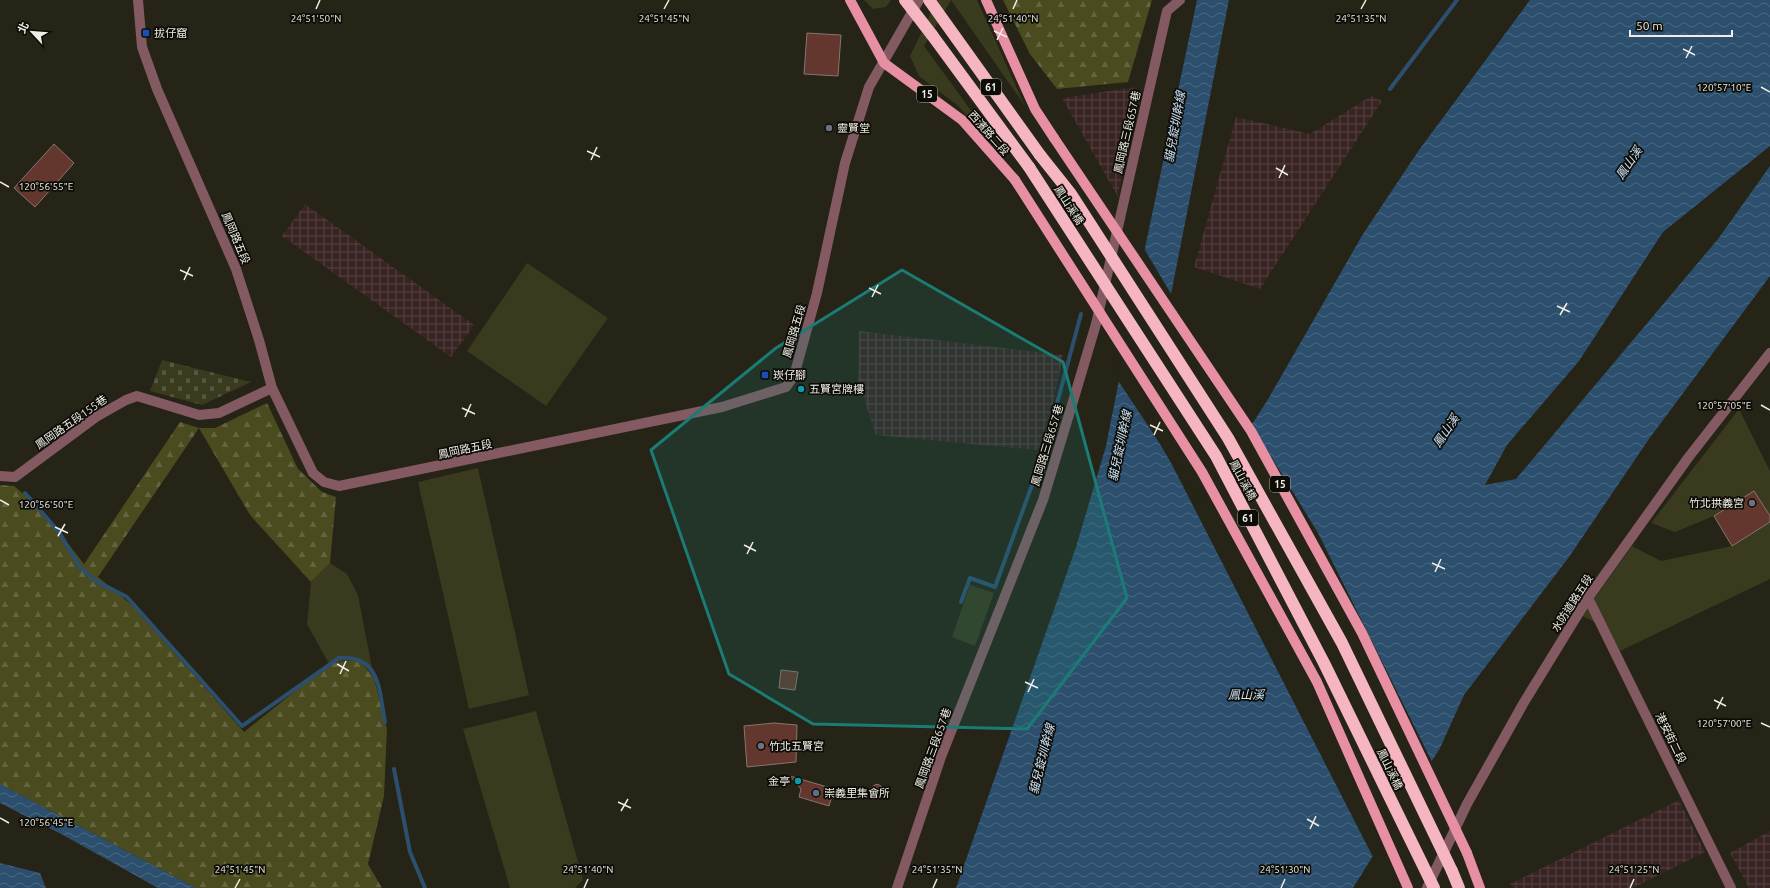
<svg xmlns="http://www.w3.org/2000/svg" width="1770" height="888" viewBox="0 0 1770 888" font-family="Ubuntu,'Noto Sans TC',sans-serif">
  <defs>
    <pattern id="industrial-grid" width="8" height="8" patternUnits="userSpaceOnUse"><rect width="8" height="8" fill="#382422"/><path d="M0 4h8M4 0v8" fill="none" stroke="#554442"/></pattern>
    <pattern id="forest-firs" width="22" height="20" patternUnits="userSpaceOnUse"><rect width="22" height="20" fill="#4a4b1e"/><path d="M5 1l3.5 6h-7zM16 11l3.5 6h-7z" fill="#64653f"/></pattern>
    <pattern id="cemetery-stones" width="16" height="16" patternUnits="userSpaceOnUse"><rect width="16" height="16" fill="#393a1e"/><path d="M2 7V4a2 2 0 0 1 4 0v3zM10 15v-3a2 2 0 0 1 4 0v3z" fill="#56573f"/></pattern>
    <pattern id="water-waves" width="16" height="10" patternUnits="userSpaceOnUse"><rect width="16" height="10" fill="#2c4f6d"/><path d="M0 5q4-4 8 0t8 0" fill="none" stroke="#4b6982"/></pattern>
  </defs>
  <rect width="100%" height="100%" fill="#262317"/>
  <!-- industrial -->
  <path fill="url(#industrial-grid)" d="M1137,87l-19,110 -56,-99z
    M1371,96l11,5 -122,188 -66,-22 42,-150 74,17z
    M305,204l169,121 -23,32 -169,-121z
    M859,331l204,24 -10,48 -15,47 -162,-15 -18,-55z
    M1679,800l26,52 -72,36h-121l-2,-4z
    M1770,831v57h-21l-19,-35z"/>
  <!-- green -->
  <path fill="#393a1e" d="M864,0h27l-5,7 -13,2z
    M937,0h40l48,106 -74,-106 -27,46 81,111 -48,-52 -38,-29 -9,-20z
    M527,263l81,55 -62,88 -79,-55z
    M1739,409l31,62v45l-16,-25 -40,25 -39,16 -24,-9z
    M478,468l51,227 -60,14 -51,-227z
    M1770,522v57l-150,72 -15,-24 -23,-11 50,-70 29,15 71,-15z
    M330,563l17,11 11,21 16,83 -16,-19 -29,5 -22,-40 4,-42z
    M970,585l24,8 -19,53 -23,-9z
    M536,711l47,169 -8,8h-65l-47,-159z"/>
  <!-- forest -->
  <path fill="url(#forest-firs)" d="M1003,0h149l-24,82 -71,7 -27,-35z
    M267,403l31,66 24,23 14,5 -6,66 -19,19 -61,-67 -51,-87 -101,149 35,29 111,126 85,-68 29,-5 16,19 13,51 -3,67 -16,68 14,24h-186l-196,-104v-299l14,1 26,22 44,56 96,-142 19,6h16z"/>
  <!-- cemetery -->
  <path fill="url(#cemetery-stones)" d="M162,360l89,22 -49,23 -52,-14z"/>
  <!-- water -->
  <path fill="url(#water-waves)" d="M1197,0h32l-83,421 52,86 69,-106 96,-167 56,-84 111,-150h240v146l-107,86 -84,129 -72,84 -22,40 31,-6 202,-240 52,-73v110l-121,163 -80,118 -105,138 -24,53 -87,140h-397l120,-341 30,-101 39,-198z
    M0,784l196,104h-38l-95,-53 -63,-32z
    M0,863l40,10 6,15h-46z"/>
  <!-- pier -->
  <path fill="#262317" d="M1143,247l30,50 -25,124 50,83 52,-82 68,111 115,231 -59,95 -209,-408 -48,-72z"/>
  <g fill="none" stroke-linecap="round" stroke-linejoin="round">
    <!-- stream -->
    <path stroke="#2c4f6d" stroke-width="4" d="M1390,89l67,-89
      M25,493l34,39 20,34 15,14 33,17 115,129 97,-68c42,-3 40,33 46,64
      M961,602l9,-24 25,9 49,-135 37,-138
      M394,769l16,83 15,36"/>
  </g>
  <!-- building -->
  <path fill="#63372e" stroke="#867571" d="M807,33l34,2 -3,41 -34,-2z
    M54,144l20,19 -39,44 -21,-19z
    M1754,491l16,25v6l-38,24 -18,-30z
    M781,670l17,2 -3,18 -16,-2z
    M774,723l23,2 -1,37 -49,5 -3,-41z
    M790,776l44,13 -5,17 -30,-9 2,-8z
    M871.5 790a5.5 5.5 0 1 1 11 0a5.5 5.5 0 1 1-11 0Z"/>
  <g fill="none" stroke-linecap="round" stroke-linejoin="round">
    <!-- minor -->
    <path stroke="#845a62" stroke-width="10" d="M138,0l4,47 15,42 79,180 23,71 13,48 41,85 11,9 15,4 383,-79 64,-20 8,-11 23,-83 28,-130 24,-76 50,-87
      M0,476l15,1 81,-60 30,-17 11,-4 62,19 20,-2 53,-25
      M1588,598l143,290
      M897,888l44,-131 102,-257 28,-92 25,-84 71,-313 13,-11
      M1427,888l40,-84 56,-100 65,-106 100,-140 82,-105"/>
    <!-- major -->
    <path stroke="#e790a3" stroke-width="10" d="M850,0l34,63 78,57 53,60
      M986,0l49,109 19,29
      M1467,853l13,35"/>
    <!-- highway -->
    <path stroke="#f5b5c1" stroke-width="12" d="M929,0l111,155
      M932,35l97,132
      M1452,871l7,17"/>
    <!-- major-bridge -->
    <path stroke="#e790a3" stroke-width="10" d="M1054,138l197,293 111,202 105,220
      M1015,180l187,292 115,210 91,206"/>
    <!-- highway-bridge -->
    <path stroke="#f5b5c1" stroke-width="12" d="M905,0l27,35
      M1040,155l31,39 157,244 114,205 110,228
      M1029,167l187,289 108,207 110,225"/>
  </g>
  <!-- marked area -->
  <path fill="#1a7c74" fill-opacity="0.2" stroke="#1a7c74" stroke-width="3" stroke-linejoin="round" d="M902,270l161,92 64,236 -100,131 -214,-5 -84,-50 -78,-224 125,-102z"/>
  <!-- ticks -->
  <path fill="none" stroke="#efede5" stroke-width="1.5" d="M316,9l4,-9M664,9l5,-9M1013,9l4,-9M1361,9l5,-9M994,31l13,6M997,40l6,-12M1683,49l12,6M1686,58l6,-12M1761,87l9,5M587,151l13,6M591,160l6,-13M1276,168l12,7M1279,178l6,-13M0,182l9,5M180,270l13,6M184,280l6,-13M869,288l12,6M872,297l6,-12M1557,306l13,6M1560,315l7,-12M1761,405l9,5M462,408l13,6M465,417l6,-13M1150,425l13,6M1154,435l6,-13M0,500l9,5M55,527l13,6M58,536l7,-12M744,545l12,6M747,554l6,-12M1432,563l13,6M1435,572l6,-13M337,664l12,7M340,674l6,-13M1025,682l13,6M1028,692l6,-13M1714,700l12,6M1717,709l6,-12M1761,723l9,4M618,802l13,6M621,811l7,-12M0,818l9,5M1307,819l12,7M1310,829l6,-13M235,888l5,-9M584,888l4,-9M933,888l4,-9M1281,888l4,-9M1630,888l4,-9"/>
  <!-- markers -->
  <g fill="#1a4fb4" stroke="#0d0c07" stroke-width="1.5">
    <rect x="142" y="29" width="8" height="8" rx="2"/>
    <rect x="761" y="371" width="8" height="8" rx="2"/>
  </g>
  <g fill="#6b7280" stroke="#0d0c07" stroke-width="1.5">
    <circle cx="829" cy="128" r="4"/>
    <circle cx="1752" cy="503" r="4"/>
    <circle cx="761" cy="746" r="4"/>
  </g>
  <g fill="#0f9aa8" stroke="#0d0c07" stroke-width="1.5">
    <circle cx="801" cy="389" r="4"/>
    <circle cx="798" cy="781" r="4"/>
  </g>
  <circle fill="#5c6f8a" stroke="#0d0c07" stroke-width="1.5" cx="816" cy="793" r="4"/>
  <g text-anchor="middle" stroke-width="3.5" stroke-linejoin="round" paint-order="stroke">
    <!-- shield labels -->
    <g fill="#0d0c07" stroke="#abaaa2" stroke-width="1">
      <rect x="981" y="79" width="20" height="16" rx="3"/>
      <rect x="917" y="86" width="20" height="16" rx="3"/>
      <rect x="1270" y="476" width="20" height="16" rx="3"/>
      <rect x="1238" y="510" width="20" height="16" rx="3"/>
    </g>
    <g font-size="10" font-weight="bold" fill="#efede5">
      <text x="991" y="91">61</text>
      <text x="927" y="98">15</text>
      <text x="1280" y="488">15</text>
      <text x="1248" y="522">61</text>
    </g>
    <!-- poi labels -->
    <g font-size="11" fill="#efede5" stroke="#0d0c07" text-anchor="start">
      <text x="154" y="37">拔仔窟</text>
      <text x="837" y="132">靈賢堂</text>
      <text x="773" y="379">崁仔腳</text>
      <text x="809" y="393">五賢宮牌樓</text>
      <text x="1744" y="507" text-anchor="end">竹北拱義宮</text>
      <text x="769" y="750">竹北五賢宮</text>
      <text x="790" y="785" text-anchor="end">金亭</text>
      <text x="824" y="797">崇義里集會所</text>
    </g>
    <!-- street labels -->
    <g font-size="11" fill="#efede5" stroke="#0d0c07">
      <text transform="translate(1127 132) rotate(-77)" y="4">鳳岡路三段657巷</text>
      <text transform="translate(989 133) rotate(48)" y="4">西濱路二段</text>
      <text transform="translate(1069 205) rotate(57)" y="4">鳳山溪橋</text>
      <text transform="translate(236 238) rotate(67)" y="4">鳳岡路五段</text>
      <text transform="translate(794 331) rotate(-74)" y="4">鳳岡路五段</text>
      <text transform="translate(71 422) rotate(-35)" y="4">鳳岡路五段155巷</text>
      <text transform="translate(1047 445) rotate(-73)" y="4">鳳岡路三段657巷</text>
      <text transform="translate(465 449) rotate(-12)" y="4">鳳岡路五段</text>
      <text transform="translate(1243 480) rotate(62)" y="4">鳳山溪橋</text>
      <text transform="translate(1572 603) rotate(-57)" y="4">水防道路五段</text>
      <text transform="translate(1671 738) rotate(64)" y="4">港安街二段</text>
      <text transform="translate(933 748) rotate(-70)" y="4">鳳岡路三段657巷</text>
      <text transform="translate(1390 769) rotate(64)" y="4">鳳山溪橋</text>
    </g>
    <!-- water labels -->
    <g font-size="12" font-style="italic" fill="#cde4f9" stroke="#0d0c07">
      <text transform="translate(1175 127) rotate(-80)" y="4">貓兒錠圳幹線</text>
      <text transform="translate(1629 163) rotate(-56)" y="4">鳳山溪</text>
      <text transform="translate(1446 431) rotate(-56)" y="4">鳳山溪</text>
      <text transform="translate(1120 446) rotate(-78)" y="4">貓兒錠圳幹線</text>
      <text x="1246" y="699">鳳山溪</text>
      <text transform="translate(1042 759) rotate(-76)" y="4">貓兒錠圳幹線</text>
    </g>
  </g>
  <g font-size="10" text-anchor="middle" fill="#efede5" stroke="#0d0c07" stroke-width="3.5" stroke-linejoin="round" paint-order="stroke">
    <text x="316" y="22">24°51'50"N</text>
    <text x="664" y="22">24°51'45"N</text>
    <text x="1013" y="22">24°51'40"N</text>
    <text x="1361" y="22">24°51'35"N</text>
    <text x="1724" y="91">120°57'10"E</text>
    <text x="46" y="190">120°56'55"E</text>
    <text x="1724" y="409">120°57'05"E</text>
    <text x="46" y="508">120°56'50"E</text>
    <text x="1724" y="727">120°57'00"E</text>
    <text x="46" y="826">120°56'45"E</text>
    <text x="240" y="873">24°51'45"N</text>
    <text x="588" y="873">24°51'40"N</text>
    <text x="937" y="873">24°51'35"N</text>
    <text x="1285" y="873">24°51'30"N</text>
    <text x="1634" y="873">24°51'25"N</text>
  </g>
  <!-- north arrow -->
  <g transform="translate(32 32) rotate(296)" stroke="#0d0c07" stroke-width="3" paint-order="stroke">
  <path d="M0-3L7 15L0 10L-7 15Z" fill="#efede5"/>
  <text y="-6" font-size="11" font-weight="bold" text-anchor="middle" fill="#efede5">北</text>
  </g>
  <!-- scale -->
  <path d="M1630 30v6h102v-6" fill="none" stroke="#efede5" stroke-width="2"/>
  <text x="1636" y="30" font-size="12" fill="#efede5" stroke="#0d0c07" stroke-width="3" paint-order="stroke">50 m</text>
</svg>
